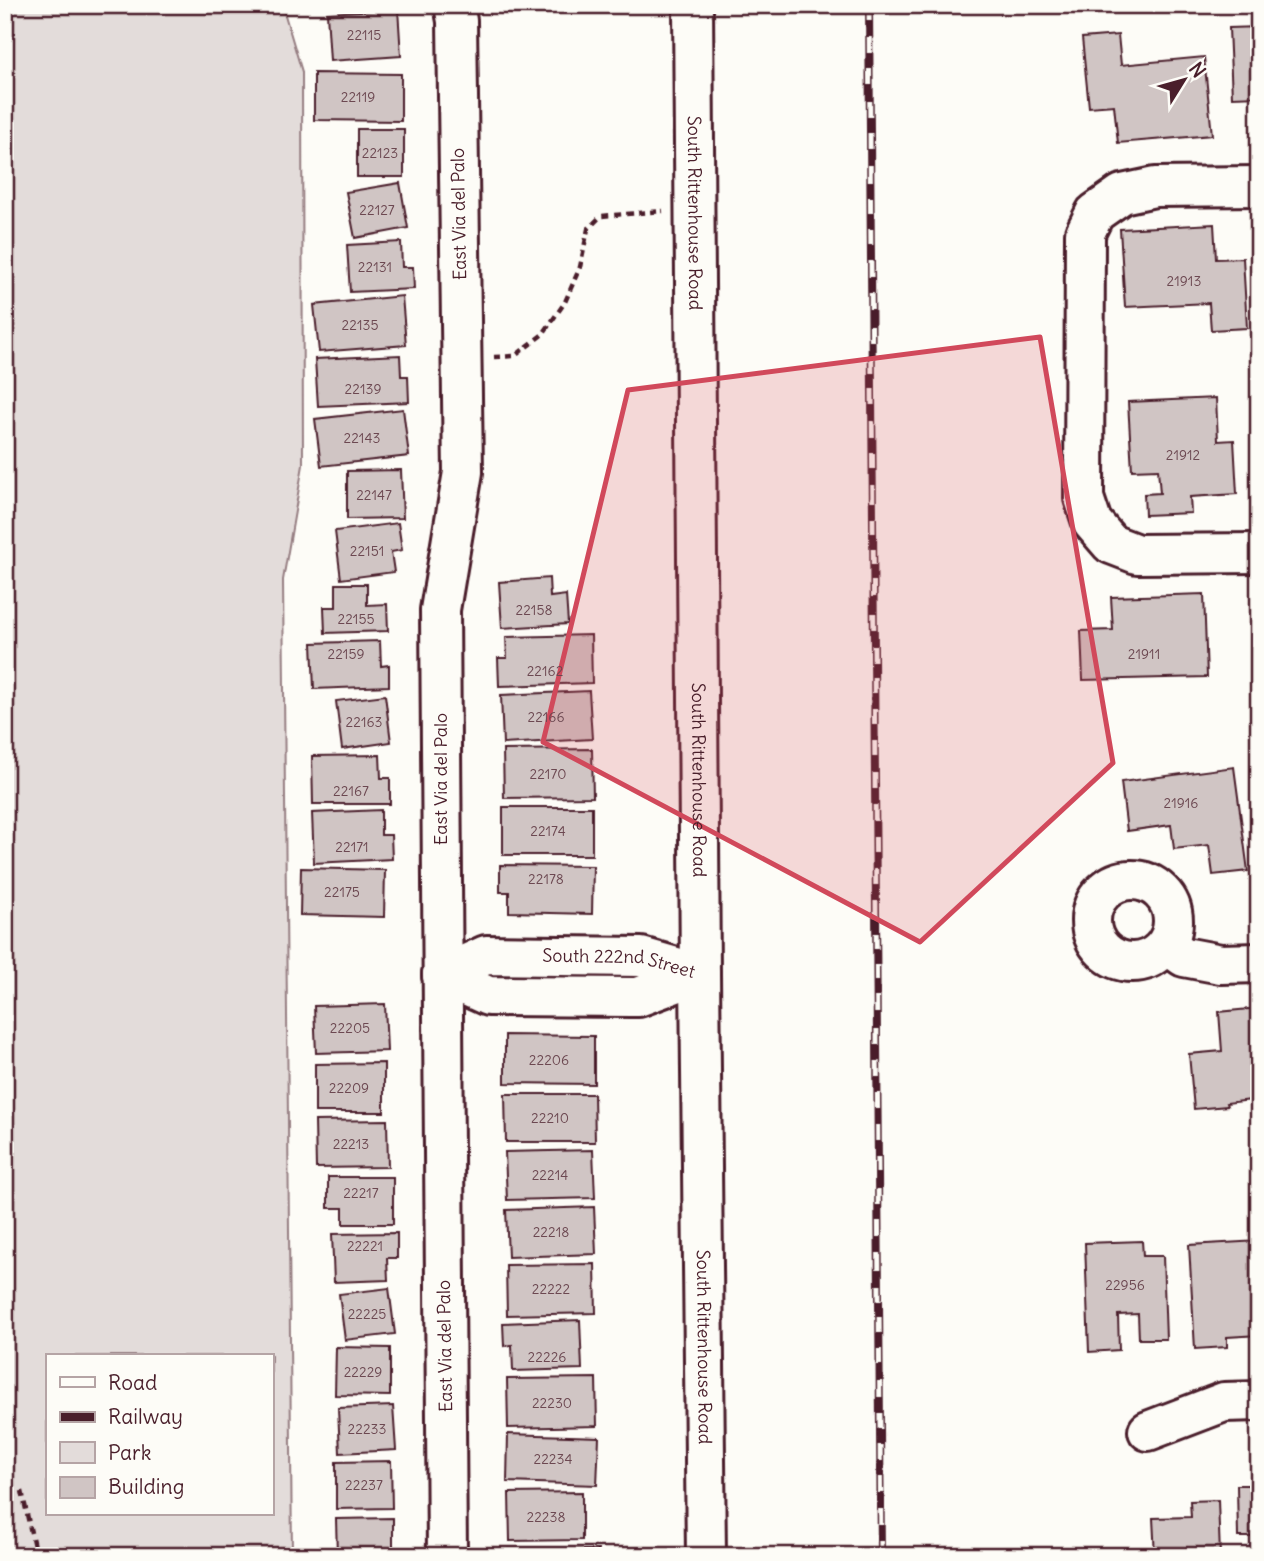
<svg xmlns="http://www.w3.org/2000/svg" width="1264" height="1561" viewBox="0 0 1264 1561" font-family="Delius,sans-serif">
  <rect width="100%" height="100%" fill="#fdfcf7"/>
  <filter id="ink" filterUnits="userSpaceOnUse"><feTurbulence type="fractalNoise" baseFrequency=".0143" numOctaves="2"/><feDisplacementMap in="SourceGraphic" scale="14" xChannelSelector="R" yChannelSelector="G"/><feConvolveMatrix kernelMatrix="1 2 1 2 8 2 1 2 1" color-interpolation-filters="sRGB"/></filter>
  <g filter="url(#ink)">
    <!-- green -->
    <path fill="#e3dcda" stroke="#967e82" stroke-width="2" fill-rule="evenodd" d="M5,5h277l20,67 1,393 -20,115 9,976h-285l-2,-9zM47,1356h224v158h-224z"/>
    <!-- building -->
    <path fill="#d0c5c4" stroke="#4a1f2b" stroke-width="2" d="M398,9l3,47 -71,5 -3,-48z
      M1259,27v69l-27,1 -3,-69z
      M1118,35l3,30 83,-8 8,78 -94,8 -4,-38 -25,2 -7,-69z
      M314,73l87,1v47l-87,-1z
      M357,129h47v48h-47z
      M400,183l8,45 -53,10 -9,-46z
      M1214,224l2,35 27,-1 4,70 -36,2 -2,-27 -84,4 -5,-78z
      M401,242l1,25h11l1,22 -64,3 -3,-47z
      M402,296l4,49 -87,7 -5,-47z
      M400,355l1,21h7l1,26 -91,4 -3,-47z
      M1216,398l2,43 16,-1 3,54 -47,3 1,16 -46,2 -1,-21 16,-1 -2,-24 -26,1 -4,-68z
      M403,409l6,47 -88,10 -6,-47z
      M401,470l2,48 -56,1v-48z
      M398,523l4,27 -11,2 3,20 -53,7 -6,-48z
      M549,578l1,19 16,-2 2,29 -66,4 -3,-46z
      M336,584h31v21l20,-1 1,27 -63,2 -1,-26h12z
      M1204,594l3,83 -124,3 -2,-49 32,-1 -2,-33z
      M591,635l1,48 -93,3 -1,-28h9l-1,-21z
      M380,641l1,25 8,-1v21l-75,3 -2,-46z
      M1250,642h9v57h-7z
      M589,691l3,48 -89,5 -2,-49z
      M385,695l6,47 -49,7 -6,-48z
      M592,749l1,48 -89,1 -1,-48z
      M380,755l1,23h9v26h-77l-1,-48z
      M1234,767l14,104 -35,4 -4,-30 -35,4 -3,-24 -44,6 -6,-49z
      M503,807h89v48h-89z
      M381,810v25h10l1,24 -78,4 -2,-50z
      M500,865l93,1 -1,48 -83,-2v-20h-9z
      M301,868l84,2 -1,47 -84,-2z
      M385,1004l2,47 -71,2 -2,-47z
      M1259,1008v91l-33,4 1,3 -33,3 -5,-55 33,-3 -3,-39z
      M505,1035l89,1v48l-89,-1z
      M384,1063v49h-69v-48z
      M505,1094h89l1,48h-89z
      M387,1120l1,47 -72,1 -1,-47z
      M593,1150l2,48 -88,2 -2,-48z
      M328,1177h65v47h-50v-16h-15z
      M594,1207l2,47 -88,3 -2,-47z
      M397,1233v25h-10l1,22 -54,2 -2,-48z
      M1142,1241l1,15h20l3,83h-27l-1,-25 -20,1 1,35 -30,2 -4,-109z
      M1259,1241v94l-32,2v10l-32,2 -6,-104z
      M595,1264l1,49 -89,2 -1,-50z
      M389,1288l6,46 -50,6 -6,-46z
      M580,1320l2,49 -69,2 -1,-26 -8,1 -1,-23z
      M336,1347l54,1v48l-55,-1z
      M596,1378l1,48 -89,2 -1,-49z
      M393,1406l3,44 -56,3 -2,-45z
      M508,1434l91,3 -2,48 -90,-3z
      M391,1461l1,47 -56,1v-47z
      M1237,1485h22v52h-21z
      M582,1492v48l-72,1 -1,-48z
      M1218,1500l2,56h-65l-2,-38 38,-1 -1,-16z
      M393,1518v38h-56l-1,-37z
      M508,1549l90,1v6h-90z"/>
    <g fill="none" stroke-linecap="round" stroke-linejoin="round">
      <!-- minor casing -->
      <g stroke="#4a1f2b" stroke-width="44">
        <g id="minor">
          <path d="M1259,186l-104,1 -33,7 -27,19 -10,20 -1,265 8,24 19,22 26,10 122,-1"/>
          <circle cx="1132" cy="921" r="41"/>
          <path d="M1167,945l17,12 37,7 38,-1"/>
          <path d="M442,975l46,21 144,1h6l62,-23"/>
          <path id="s1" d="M442,975l44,-20 155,2 59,17"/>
          <path d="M1148,1431l76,-29 35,-1"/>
          <path d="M447,1556l-7,-946 23,-138 -6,-451 -3,-16"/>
        </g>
      </g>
      <!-- major casing -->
      <g stroke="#4a1f2b" stroke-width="44">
        <g id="major">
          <path id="s2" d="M693,5l7,969 6,582"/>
        </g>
      </g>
      <!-- path -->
      <path stroke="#4a1f2b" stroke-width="4.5" stroke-dasharray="7 5" stroke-linecap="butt" d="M494,357l21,-1 28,-22 22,-32 15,-35 8,-38 13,-13 62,-5
        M22,1491l14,65"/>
      <!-- minor -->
      <use href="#minor" stroke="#fdfcf7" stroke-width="38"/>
      <!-- major -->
      <use href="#major" stroke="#fdfcf7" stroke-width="38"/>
      <!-- rail casing -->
      <g stroke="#4a1f2b" stroke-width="8">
        <path id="rail" d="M869,5l12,1551"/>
      </g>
      <!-- rail -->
      <use href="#rail" stroke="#fdfcf7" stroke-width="5" stroke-dasharray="16" stroke-linecap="butt"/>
    </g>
  </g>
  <!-- marked area -->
  <path fill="#d1495b" fill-opacity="0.2" stroke="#d1495b" stroke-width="5" stroke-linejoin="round" d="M1040,337l73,426 -193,179 -377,-200 85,-352z"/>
  <g text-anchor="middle" stroke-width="7" stroke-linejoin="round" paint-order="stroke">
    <!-- number labels -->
    <g font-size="14" fill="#6c4851">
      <text x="364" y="40">22115</text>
      <text x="358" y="102">22119</text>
      <text x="380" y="158">22123</text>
      <text x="377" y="215">22127</text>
      <text x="375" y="272">22131</text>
      <text x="1184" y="286">21913</text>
      <text x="360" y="330">22135</text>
      <text x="363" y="394">22139</text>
      <text x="362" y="443">22143</text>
      <text x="1183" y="460">21912</text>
      <text x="374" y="500">22147</text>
      <text x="367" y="556">22151</text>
      <text x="534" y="615">22158</text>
      <text x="356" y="624">22155</text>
      <text x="346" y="659">22159</text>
      <text x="1144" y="659">21911</text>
      <text x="545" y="676">22162</text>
      <text x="546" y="722">22166</text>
      <text x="364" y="727">22163</text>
      <text x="548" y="779">22170</text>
      <text x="351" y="796">22167</text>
      <text x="1181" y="808">21916</text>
      <text x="548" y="836">22174</text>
      <text x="352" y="852">22171</text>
      <text x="546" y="884">22178</text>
      <text x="342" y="897">22175</text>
      <text x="350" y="1033">22205</text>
      <text x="549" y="1065">22206</text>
      <text x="349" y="1093">22209</text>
      <text x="550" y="1123">22210</text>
      <text x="351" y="1149">22213</text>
      <text x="550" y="1180">22214</text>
      <text x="361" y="1198">22217</text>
      <text x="551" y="1237">22218</text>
      <text x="365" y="1251">22221</text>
      <text x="1125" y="1290">22956</text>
      <text x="551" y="1294">22222</text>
      <text x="367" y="1319">22225</text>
      <text x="547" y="1362">22226</text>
      <text x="363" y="1377">22229</text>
      <text x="552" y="1408">22230</text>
      <text x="367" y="1434">22233</text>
      <text x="553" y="1464">22234</text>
      <text x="364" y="1490">22237</text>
      <text x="546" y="1522">22238</text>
    </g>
    <!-- street labels -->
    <g font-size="18" fill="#4a1f2b" stroke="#fdfcf7">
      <text transform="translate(459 214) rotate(-91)" y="6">East Via del Palo</text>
      <text dy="6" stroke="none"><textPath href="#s2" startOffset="208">South Rittenhouse Road</textPath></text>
      <text transform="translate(441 779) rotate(-90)" y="6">East Via del Palo</text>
      <text dy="6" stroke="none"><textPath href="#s2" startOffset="775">South Rittenhouse Road</textPath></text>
      <text dy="6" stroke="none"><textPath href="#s1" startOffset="182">South 222nd Street</textPath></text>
      <text transform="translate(445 1346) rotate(-91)" y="6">East Via del Palo</text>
      <text dy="6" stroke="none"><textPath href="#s2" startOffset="1342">South Rittenhouse Road</textPath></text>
    </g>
  </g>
  <!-- margin -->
  <rect width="1264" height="1561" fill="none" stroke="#fdfcf7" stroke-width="28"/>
  <rect x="14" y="14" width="1236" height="1533" fill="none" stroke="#4a1f2b" stroke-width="2.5" filter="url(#ink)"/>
  <!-- legend -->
  <rect x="46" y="1354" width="228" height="161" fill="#fdfcf7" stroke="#b5a4a5" stroke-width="2"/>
  <rect x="60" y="1377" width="35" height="10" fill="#fdfcf7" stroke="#b5a4a5" stroke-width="2"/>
  <text x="108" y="1390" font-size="21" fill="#4a1f2b">Road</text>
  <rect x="60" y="1412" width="35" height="10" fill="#4a1f2b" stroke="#b5a4a5" stroke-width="2"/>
  <text x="108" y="1424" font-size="21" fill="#4a1f2b">Railway</text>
  <rect x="60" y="1442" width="35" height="21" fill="#e3dcda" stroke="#b5a4a5" stroke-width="2"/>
  <text x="108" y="1460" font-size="21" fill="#4a1f2b">Park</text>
  <rect x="60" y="1477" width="35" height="21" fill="#d0c5c4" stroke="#b5a4a5" stroke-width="2"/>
  <text x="108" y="1494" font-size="21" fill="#4a1f2b">Building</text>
  <!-- north arrow -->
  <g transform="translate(1184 80) rotate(53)" stroke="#fdfcf7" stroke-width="5" paint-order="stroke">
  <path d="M0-5L12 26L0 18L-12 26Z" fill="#4a1f2b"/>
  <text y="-10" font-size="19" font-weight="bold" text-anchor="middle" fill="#4a1f2b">N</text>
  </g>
</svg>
